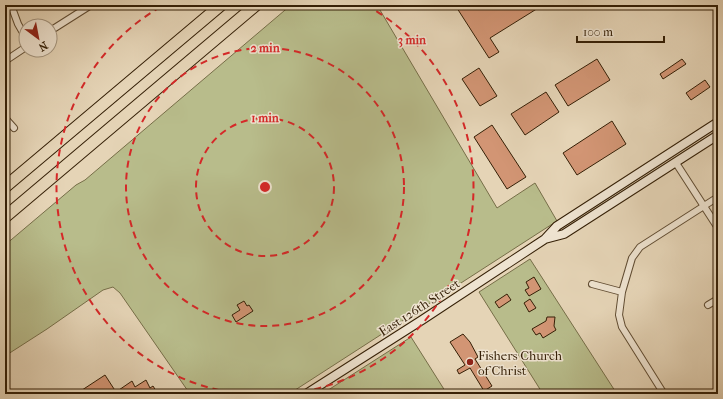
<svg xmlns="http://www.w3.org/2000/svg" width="723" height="399" viewBox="0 0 723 399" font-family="'IM FELL French Canon',serif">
  <rect width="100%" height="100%" fill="#e5d4b6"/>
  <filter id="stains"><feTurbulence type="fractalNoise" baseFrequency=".005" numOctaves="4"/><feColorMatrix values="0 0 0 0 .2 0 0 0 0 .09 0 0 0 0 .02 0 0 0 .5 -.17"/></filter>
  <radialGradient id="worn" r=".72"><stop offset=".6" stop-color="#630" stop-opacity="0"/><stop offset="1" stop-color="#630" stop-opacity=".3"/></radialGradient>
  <!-- green -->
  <path fill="#b8bc8b" stroke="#766e48" d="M291,5h86l120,203 38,-25 22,38 -268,173h-99l-70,-101 -7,-6 -10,3 -56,39 -42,27v-111l71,-60 9,-5z
    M530,259l87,135h-74l-64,-102z
    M411,337l36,57h-125z"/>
  <!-- building -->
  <path fill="#d29574" stroke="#341f06" d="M455,5h88l-53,33 9,14 -10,6z
    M597,59l13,21 -42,26 -13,-21z
    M682,59l4,5 -23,15 -3,-5z
    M479,68l18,28 -17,10 -18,-27z
    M705,80l5,7 -19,13 -5,-7z
    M546,92l13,20 -34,23 -14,-21z
    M612,121l14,23 -49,31 -14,-22z
    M492,125l34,52 -19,12 -33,-52z
    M534,277l7,12 -12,7 -4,-6 4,-2 -3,-6z
    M507,294l4,6 -12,8 -4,-6z
    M530,299l6,9 -7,4 -5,-9z
    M244,301l3,5 2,-1 4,6 -17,11 -4,-7 8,-5 -3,-5z
    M547,317h8l-1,9 2,4 -13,8 -3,-5 -4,2 -4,-6 14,-8z
    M463,334l7,8 8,15 -3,2 17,27 -8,5 -14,-23 -11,6 -2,-4 8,-5 -15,-23z
    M105,375l11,17 16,-11 3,6 11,-7 4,8 3,-2 5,8h-82z"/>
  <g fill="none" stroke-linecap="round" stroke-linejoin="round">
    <!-- minor casing -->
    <g stroke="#604c32" stroke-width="8">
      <path id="minor" d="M11,5l7,19 8,14
        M50,31l41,-26
        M5,61l21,-14
        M5,118l9,10
        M676,163l42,65
        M592,284l30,8
        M708,305l10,-6
        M664,394l-42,-67 -3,-12 3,-23 10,-34 8,-11 78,-50"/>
    </g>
    <!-- secondary casing -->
    <g stroke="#341f06" stroke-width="10">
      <path id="secondary" d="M545,239l19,-5 154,-99
        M306,394l116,-74 123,-81 12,-13 161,-104"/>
    </g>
    <!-- motorway casing -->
    <g stroke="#341f06" stroke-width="13">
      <path id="motorway" d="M5,187l216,-182
        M5,217l251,-212"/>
    </g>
    <!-- minor -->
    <use href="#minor" stroke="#eee3d0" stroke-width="6"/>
    <!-- secondary -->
    <use href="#secondary" stroke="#eee3d0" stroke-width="8"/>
    <!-- motorway -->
    <use href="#motorway" stroke="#e5d4b6" stroke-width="11"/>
  </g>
  <!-- distance rings -->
  <g fill="none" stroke="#d62828" stroke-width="2" stroke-dasharray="7 5">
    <circle cx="265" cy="187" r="69"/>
    <circle cx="265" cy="187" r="139"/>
    <path d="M243 394A208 208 0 0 1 164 5M366 5A208 208 0 0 1 287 394"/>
  </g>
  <!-- markers -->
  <circle fill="#8f2418" stroke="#eee3d0" stroke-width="1.5" cx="470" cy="362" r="4"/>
  <g text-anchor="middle" stroke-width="3" stroke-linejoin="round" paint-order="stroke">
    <!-- street labels -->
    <g font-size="13" fill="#341f06" stroke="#eee3d0">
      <text transform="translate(419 307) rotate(-33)" y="5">East 126th Street</text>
    </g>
    <!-- poi labels -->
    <g font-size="13" fill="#341f06" stroke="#eee3d0" text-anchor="start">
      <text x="478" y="360">Fishers Church<tspan x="478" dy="15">of Christ</tspan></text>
    </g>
  </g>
  <circle cx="265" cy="187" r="6" fill="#d62828" stroke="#eee3d0" stroke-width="2"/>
  <g font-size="12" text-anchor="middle" font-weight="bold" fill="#d62828" stroke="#eee3d0" stroke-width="3" stroke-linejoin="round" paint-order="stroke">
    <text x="412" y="44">3 min</text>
    <text x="265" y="52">2 min</text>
    <text x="265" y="122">1 min</text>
  </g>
  <!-- margin -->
  <rect width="723" height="399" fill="none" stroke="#e5d4b6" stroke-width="20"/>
  <rect x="6" y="6" width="711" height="387" fill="none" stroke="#341f06" stroke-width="2"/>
  <rect x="10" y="10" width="703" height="379" fill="none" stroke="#341f06"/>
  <!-- north arrow -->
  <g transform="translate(38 38) rotate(148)"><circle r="19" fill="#eee3d0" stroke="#a4957f"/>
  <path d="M0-3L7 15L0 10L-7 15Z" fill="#8f2418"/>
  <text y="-6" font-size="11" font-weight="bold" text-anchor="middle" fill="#341f06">N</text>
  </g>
  <!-- scale -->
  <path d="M577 36v6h87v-6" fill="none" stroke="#341f06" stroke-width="2"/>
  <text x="583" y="36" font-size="12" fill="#341f06" stroke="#eee3d0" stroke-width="3" paint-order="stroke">100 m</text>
  <rect width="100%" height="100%" filter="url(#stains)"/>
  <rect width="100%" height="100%" fill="url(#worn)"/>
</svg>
